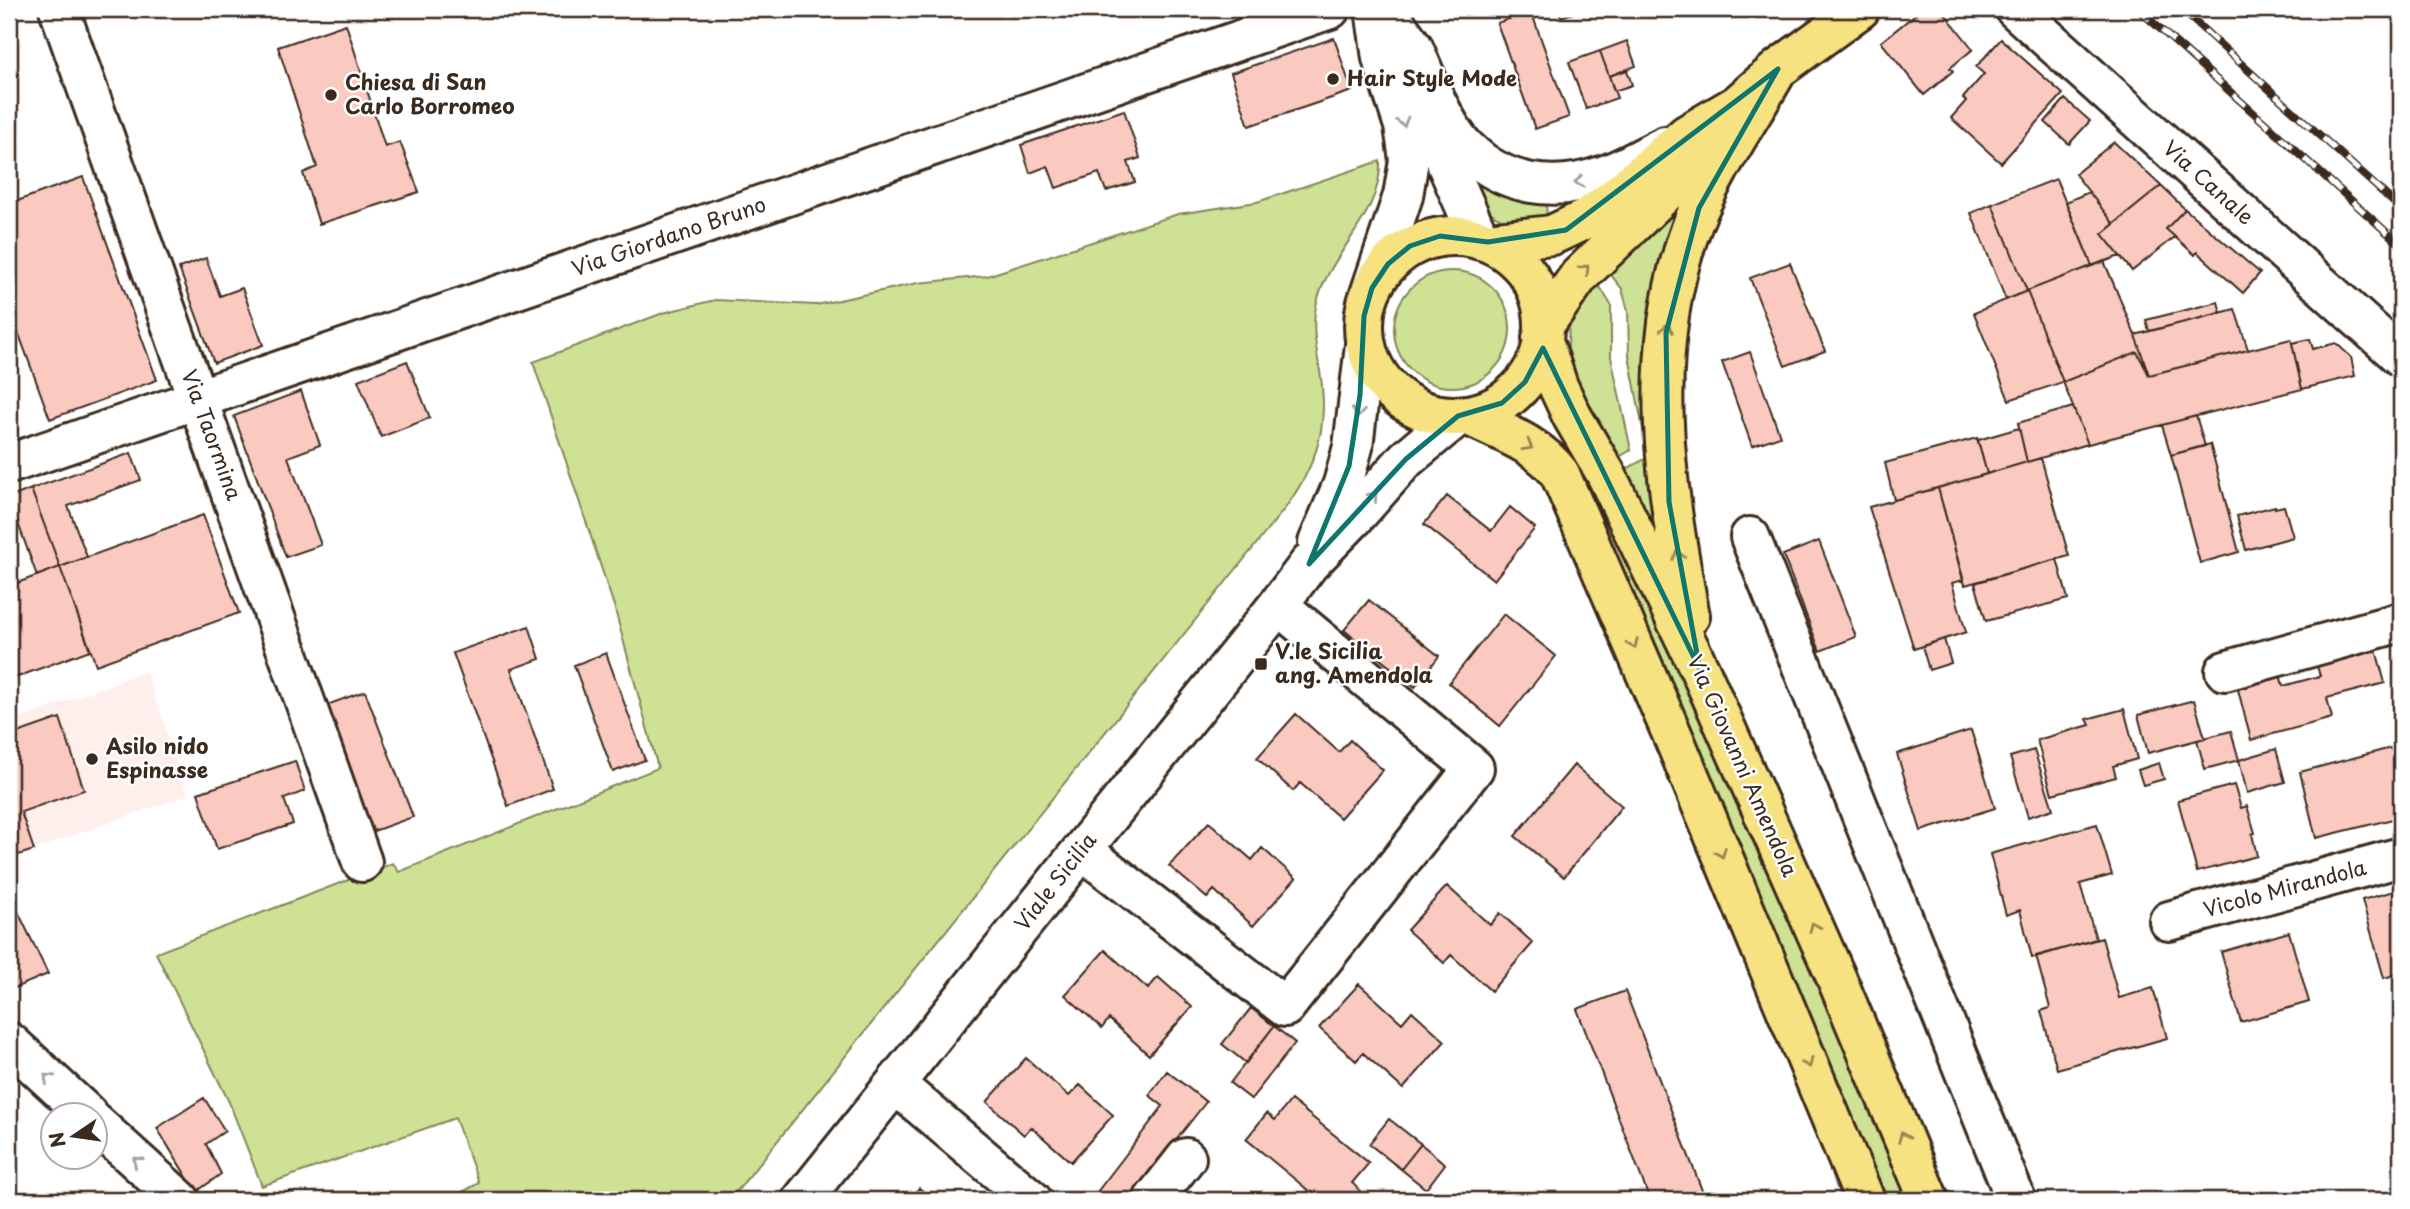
<svg xmlns="http://www.w3.org/2000/svg" width="2410" height="1209" viewBox="0 0 2410 1209" font-family="'Playpen Sans',sans-serif">
  <rect width="100%" height="100%" fill="#fff"/>
  <filter id="ink" filterUnits="userSpaceOnUse"><feTurbulence type="fractalNoise" baseFrequency=".0143" numOctaves="2"/><feDisplacementMap in="SourceGraphic" scale="14" xChannelSelector="R" yChannelSelector="G"/><feConvolveMatrix kernelMatrix="1 2 1 2 8 2 1 2 1" color-interpolation-filters="sRGB"/></filter>
  <g filter="url(#ink)">
    <!-- built -->
    <path fill="#feefec" d="M146,671l42,124 -179,63v-135z"/>
    <!-- green -->
    <path fill="#cee195" stroke="#84865a" stroke-width="2" d="M1380,161c2,54 -50,91 -63,141 -6,22 -1,46 3,69 9,55 -2,91 -34,136l-556,693h-282l31,-17 -24,-65 -193,68 -33,-84 -73,-149 237,-90 6,9 259,-104 -44,-162 -81,-244 130,-49 52,-13 101,5 102,-22 69,-7 191,-62 79,-12z
      M1466,170l80,30 1,23 -30,3 -22,-10 -22,-20z
      M1681,195l-29,249 -6,1 -17,-89 -1,-45 -6,-22 -18,-23z
      M1394 329a58 58 0 1 1 116 0a58 58 0 1 1-116 0Z
      M1590,278l12,12 9,15v52l20,93 -19,11 -48,-94 4,-19 1,-36z
      M1654,454l11,109 -46,-90z
      M1600,489l161,357 149,354h-23l-162,-392 -138,-312z"/>
    <!-- building -->
    <path fill="#facac1" stroke="#3b2a1e" stroke-width="2" d="M1559,9h26l-24,8z
      M1922,9h19l32,40 -23,19 3,3 -29,24 -43,-53z
      M1531,11l38,106 -34,12 -38,-106z
      M346,24l39,123 15,-5 19,50 -100,32 -16,-51 14,-6 -39,-120z
      M1334,38l18,53 -103,35 -18,-53z
      M2001,39l62,55 -62,69 -50,-45 15,-17 -3,-3 21,-24 -8,-7z
      M1627,41l9,25 -27,10 -9,-25z
      M1600,51l17,47 -31,11 -17,-47z
      M1627,70l5,15 -18,6 -5,-15z
      M2065,99l25,22 -21,23 -24,-22z
      M1124,110l16,48 -12,4 7,20 -29,9 -7,-18 -43,15 -8,-22 -18,7 -9,-28z
      M2114,142l47,44 -47,38 -39,-50z
      M83,177l74,203 -107,39 -41,-112v-103z
      M2056,179l36,87 -65,25 -35,-87z
      M2161,186l24,23 -19,20 9,8 -43,34 -30,-37z
      M2089,192l25,32 -12,10 18,22 -28,10 -26,-64z
      M1992,204l35,87 -21,9 -35,-87z
      M2185,209l75,64 -17,20 -46,-41 -2,3 -29,-26z
      M206,258l14,38 22,-8 21,57 -49,18 -35,-95z
      M2104,261l31,74 14,40 -12,-23 -74,30 -36,-91z
      M1790,263l35,88 -40,15 -35,-88z
      M2027,291l36,91 -54,18 -35,-87z
      M2218,302l3,11 -72,18 -3,-11z
      M2235,309l13,41 -99,25 -14,-40z
      M2291,339l11,50 -214,55 -25,-62 74,-30 12,23z
      M2310,339l3,10 23,-6 15,14 4,19 -53,13 -10,-46z
      M1750,352l30,84 -28,10 -30,-84z
      M407,361l23,57 -49,19 -23,-57z
      M301,391l19,54 -32,12 33,88 -35,12 -52,-141z
      M2073,407l15,37 -61,18 -9,-39z
      M2196,416l9,30 -34,9 -9,-30z
      M2019,428l8,34 -40,12 -9,-34z
      M1977,438l10,36 -93,26 -9,-37z
      M2210,444l29,108 -39,11 -29,-108z
      M131,453l10,27 -73,26 19,51 -27,10 -29,-78z
      M2041,458l28,98 -104,29 -27,-97z
      M1938,488l25,92 -11,3 14,49 -52,17 -45,-142z
      M31,489l29,78 -23,9 -28,-78z
      M1447,496l44,35 19,-24 25,21 -41,52 -70,-56z
      M2275,506v2l9,-2 9,31 -47,13 -9,-34z
      M203,515l36,98 -143,52 -36,-98z
      M1819,541l37,96 -36,14 -37,-96z
      M2057,559l11,40 -82,22 -11,-38z
      M60,567l30,83 -81,30v-94z
      M1369,600l70,56 -24,31 -71,-57z
      M1504,614l52,42 -56,70 -51,-43z
      M529,626l11,33 -29,10 42,120 -45,17 -55,-153z
      M1944,639l7,24 -22,7 -7,-24z
      M2376,650l9,33 -58,15 5,20 -81,22 -16,-62 43,-12 5,20 37,-10 -3,-10z
      M606,653l39,107 -32,12 -39,-107z
      M365,691l48,126 -42,15 -47,-126z
      M2194,700l11,38 -57,15 -10,-38z
      M2124,709l13,50 -24,7 3,11 -64,17 -15,-54 53,-15 -3,-6z
      M1296,714l43,38 11,-12 33,30 -43,48 -40,-35 -7,8 -36,-33z
      M60,718l24,72 -63,22 13,38 -25,8v-122z
      M1971,730l24,78 -74,23 -24,-77z
      M2231,731l8,29 -34,9 -8,-29z
      M2391,748l10,41v28l-85,21 -16,-66z
      M2276,749l9,33 -38,11 -8,-33z
      M2034,750l19,59 -25,8 -18,-60z
      M295,761l10,30 -21,8 9,25 -76,25 -19,-56z
      M2159,763l5,16 -21,6 -5,-15z
      M1574,765l48,41 -58,71 -49,-41z
      M2234,785l7,23 6,-2 8,27 -3,1 5,22 -60,16 -19,-72z
      M1209,822l43,38 10,-12 34,30 -43,48 -39,-36 -7,8 -38,-32z
      M2097,824l15,51 -32,9 16,55 -64,19 -12,-48 -14,5 -16,-61z
      M1447,886l43,39 10,-12 33,30 -42,48 -40,-36 -7,8 -37,-33z
      M2401,889v84l-17,5 -22,-78z
      M9,893l39,81 -38,16 -1,-4z
      M2289,932l20,70 -68,20 -20,-70z
      M2102,938l17,60 34,-10 14,50 -110,31 -16,-58 9,-3 -14,-52z
      M1105,950l43,39 10,-12 34,30 -43,48 -40,-36 -7,9 -37,-33z
      M1359,984l43,39 10,-12 33,30 -42,48 -40,-36 -7,8 -37,-33z
      M1625,991l78,202 -18,7h-35l-73,-191z
      M1251,1008l23,18 -28,37 -24,-19z
      M1274,1026l21,17 -44,56 -21,-16z
      M1026,1058l43,38 11,-11 33,30 -42,47 -40,-35 -7,8 -37,-33z
      M1167,1071l39,31 -77,98h-22l-10,-8 66,-86 -14,-11z
      M204,1098l21,33 -19,13 15,30 -25,18 -39,-64z
      M1291,1100l78,63 -17,20 8,7 -8,10h-32l-74,-61 21,-26 8,7z
      M1389,1119l32,25 -20,25 -32,-25z
      M1421,1144l24,20 -19,25 -25,-20z
      M919,1188l15,12h-26z
      M291,1191l6,9h-21z"/>
    <g fill="none" stroke-linecap="round" stroke-linejoin="round">
      <!-- minor casing -->
      <g stroke="#3b2a1e" stroke-width="44">
        <path id="minor" d="M59,9l303,853
          M1385,9l28,38 22,52 12,66 33,75
          M2015,9l386,348
          M1435,99c9,17 18,37 32,50 37,37 87,44 135,27 22,-7 42,-20 63,-30
          M1372,288l31,-92 6,-36 -5,-34 -22,-68 -7,-49
          M9,464l1321,-455
          M1750,537l266,663
          M1318,543l25,-59 10,-37 12,-102
          M2225,671l176,-49
          M1082,850l203,157 189,-239 -196,-163
          M2169,921l232,-64
          M9,1042l78,72
          M895,1084l137,116
          M94,1122l86,78
          M802,1200l476,-595 31,-41 45,-46 52,-59 52,-43
          M1153,1200l33,-42"/>
      </g>
      <!-- major casing -->
      <g stroke="#3b2a1e" stroke-width="44">
        <path id="major" d="M1364 326a90 90 0 1 1 180 0a90 90 0 1 1-180 0Z
          M1488,242l64,-7 34,-16 28,-21 72,-63 51,-30 41,-36 82,-60
          M1545,324l34,-48 104,-100 40,-49
          M1542,338l16,48 14,30 34,58 94,196 136,307 93,223
          M1467,415c32,16 72,29 93,59l115,267 190,459
          M1690,616c-25,-129 -46,-267 3,-393 20,-51 58,-106 85,-154"/>
      </g>
      <!-- minor -->
      <use href="#minor" stroke="#fff" stroke-width="38"/>
      <!-- major -->
      <use href="#major" stroke="#f6e281" stroke-width="38"/>
      <!-- rail casing -->
      <g stroke="#3b2a1e" stroke-width="8">
        <path id="rail" d="M2138,9l263,236
          M2181,9l220,200"/>
      </g>
      <!-- rail -->
      <use href="#rail" stroke="#fff" stroke-width="5" stroke-dasharray="16" stroke-linecap="butt"/>
    </g>
    <!-- one-way arrows -->
    <defs><path id="oneway-chevron" d="M-2-3.5L2.5 0L-2 3.5" fill="none" stroke-width="1.6" stroke-linecap="round" stroke-linejoin="round" transform="scale(1.75)"/></defs>
    <g stroke="#a79f9a">
      <use href="#oneway-chevron" transform="translate(1403 122) rotate(75)"/>
      <use href="#oneway-chevron" transform="translate(1579 182) rotate(169)"/>
      <use href="#oneway-chevron" transform="translate(1358 413) rotate(97)"/>
      <use href="#oneway-chevron" transform="translate(1373 496) rotate(-51)"/>
      <use href="#oneway-chevron" transform="translate(48 1078) rotate(-137)"/>
      <use href="#oneway-chevron" transform="translate(137 1161) rotate(-137)"/>
    </g>
    <g stroke="#988650">
      <use href="#oneway-chevron" transform="translate(1585 269) rotate(-47)"/>
      <use href="#oneway-chevron" transform="translate(1667 328) rotate(-81)"/>
      <use href="#oneway-chevron" transform="translate(1528 446) rotate(29)"/>
      <use href="#oneway-chevron" transform="translate(1678 555) rotate(-101)"/>
      <use href="#oneway-chevron" transform="translate(1633 644) rotate(67)"/>
      <use href="#oneway-chevron" transform="translate(1721 853) rotate(68)"/>
      <use href="#oneway-chevron" transform="translate(1814 927) rotate(-114)"/>
      <use href="#oneway-chevron" transform="translate(1808 1063) rotate(67)"/>
      <use href="#oneway-chevron" transform="translate(1903 1137) rotate(-112)"/>
    </g>
  </g>
  <!-- marked area -->
  <path fill="none" stroke="#0f766e" stroke-width="5" stroke-linejoin="round" d="M1778,69l-79,139 -33,125 3,169 31,168 -157,-322 -18,34 -23,21 -44,13 -52,43 -97,105 40,-98 11,-71 4,-79 8,-28 16,-24 22,-18 30,-10 48,6 78,-12z"/>
  <!-- markers -->
  <g fill="#3b2a1e" stroke="#fff" stroke-width="2.5">
    <circle cx="1333" cy="79" r="7"/>
    <circle cx="331" cy="95" r="7"/>
    <rect x="1254" y="657" width="14" height="14" rx="3.5"/>
    <circle cx="92" cy="759" r="7"/>
  </g>
  <g text-anchor="middle" stroke-width="5" stroke-linejoin="round" paint-order="stroke">
    <!-- poi labels -->
    <g font-size="21" font-weight="bold" fill="#3b2a1e" stroke="#fff" text-anchor="start">
      <text x="1347" y="86">Hair Style Mode</text>
      <text x="345" y="90">Chiesa di San<tspan x="345" dy="24">Carlo Borromeo</tspan></text>
      <text x="1275" y="659">V.le Sicilia<tspan x="1275" dy="24">ang. Amendola</tspan></text>
      <text x="106" y="754">Asilo nido<tspan x="106" dy="24">Espinasse</tspan></text>
    </g>
    <!-- street labels -->
    <g font-size="21" fill="#3b2a1e" stroke="#fff">
      <text transform="translate(2208 183) rotate(42)" y="7">Via Canale</text>
      <text transform="translate(669 237) rotate(-19)" y="7">Via Giordano Bruno</text>
      <text transform="translate(211 435) rotate(70)" y="7">Via Taormina</text>
      <text transform="translate(1742 766) rotate(66)" y="7">Via Giovanni Amendola</text>
      <text transform="translate(1056 882) rotate(-52)" y="7">Viale Sicilia</text>
      <text transform="translate(2285 889) rotate(-15)" y="7">Vicolo Mirandola</text>
    </g>
  </g>
  <!-- margin -->
  <rect width="2410" height="1209" fill="none" stroke="#fff" stroke-width="35"/>
  <rect x="18" y="18" width="2375" height="1174" fill="none" stroke="#3b2a1e" stroke-width="2.5" filter="url(#ink)"/>
  <!-- north arrow -->
  <g transform="translate(74 1136) rotate(257)"><circle r="33" fill="#ffffff" stroke="#b1aaa5" stroke-width="2"/>
  <path d="M0-5L12 26L0 18L-12 26Z" fill="#3b2a1e"/>
  <text y="-10" font-size="19" font-weight="bold" text-anchor="middle" fill="#3b2a1e">N</text>
  </g>
</svg>
